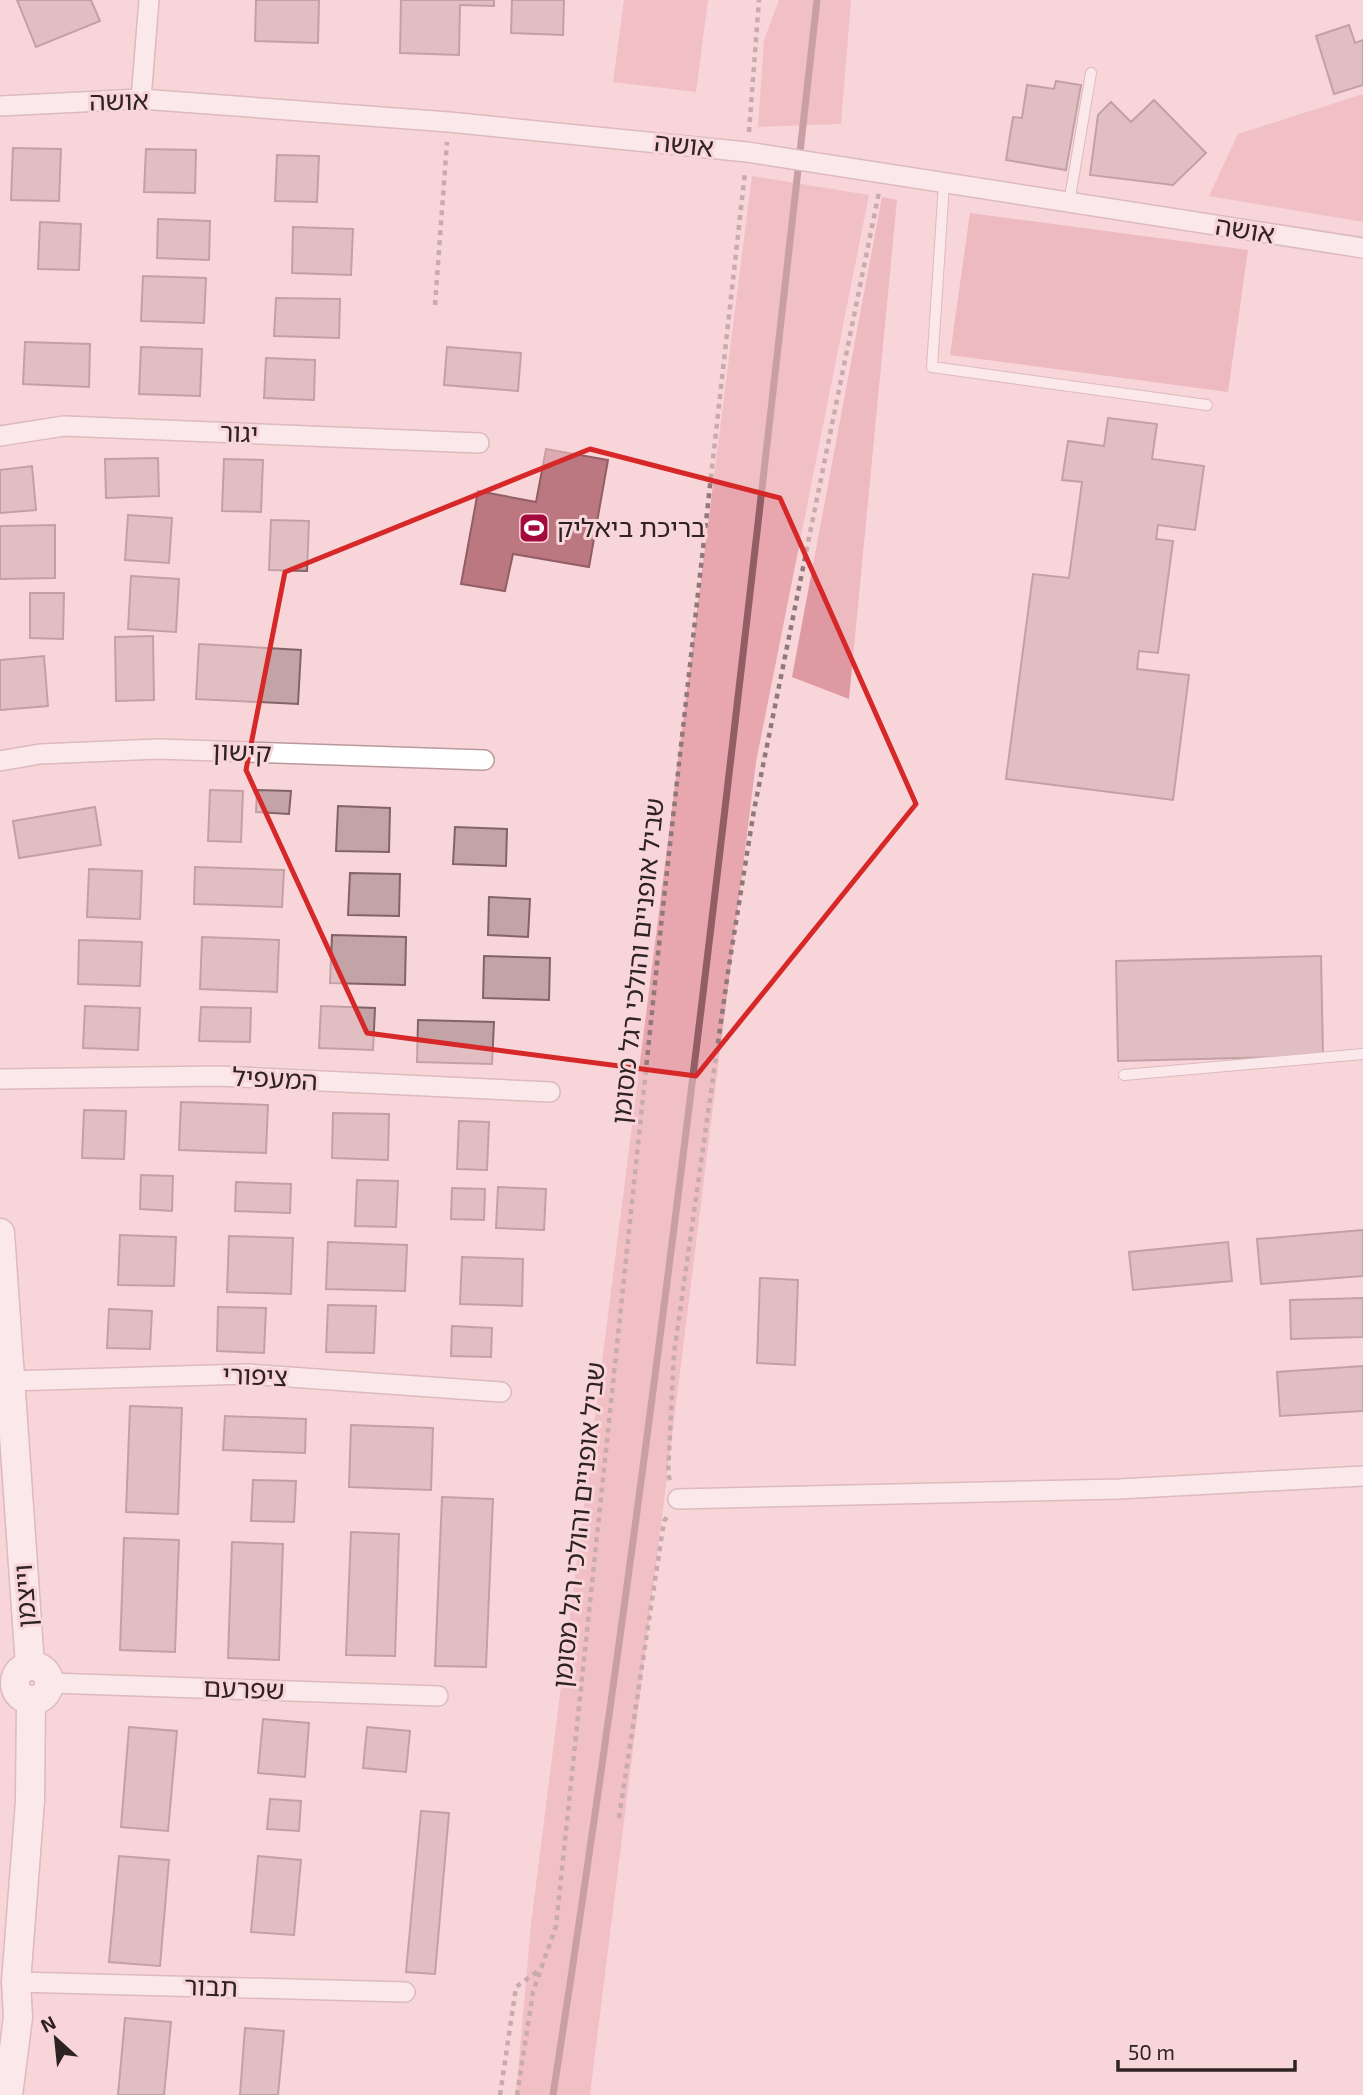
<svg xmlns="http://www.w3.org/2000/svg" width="1363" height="2095" viewBox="0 0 1363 2095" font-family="'Exo 2','Noto Sans Hebrew',sans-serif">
  <rect width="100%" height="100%" fill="#f8d5d8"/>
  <!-- green -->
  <path fill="#e8a6ae" d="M624,0h84l-12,92 -83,-10z
    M779,0h72l-10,124 -83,3 6,-87z
    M1363,94v128l-154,-26 29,-62z
    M752,176l117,19 -113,567 -166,1333h-74l15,-171z"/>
  <!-- forest -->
  <path fill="#df99a2" d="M882,197l15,3 -48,499 -57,-22z
    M970,213l278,37 -20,142 -278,-37z"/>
  <!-- water -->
  <path fill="#bb7881" stroke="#915e65" stroke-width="2" d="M546,449l62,11 -19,107 -76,-13 -8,37 -44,-7 17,-93 58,11z"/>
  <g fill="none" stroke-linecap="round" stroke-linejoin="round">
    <!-- stream -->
    <path stroke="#915e65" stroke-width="7" d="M553,2095c108,-696 186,-1395 264,-2095"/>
  </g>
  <!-- building -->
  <path fill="#c4a3a6" stroke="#826367" stroke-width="2" d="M17,0h74l9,21 -64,26z
    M256,0h63l-1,43 -63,-2z
    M401,0h93v6l-34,-1 -1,50 -59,-2z
    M512,0h52l-1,35 -52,-2z
    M1349,25l6,18 8,-3v45l-29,9 -18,-58z
    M1056,81l25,4 -15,85 -60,-10 7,-43 9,1 5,-33 27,4z
    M1154,100l52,53 -33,32 -83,-10 8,-60 13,-13 20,20z
    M13,148l48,1 -2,52 -48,-1z
    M146,149l50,1 -1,43 -51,-1z
    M277,155l42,1 -2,46 -42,-1z
    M158,219l52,2 -1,39 -52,-2z
    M40,222l41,2 -2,46 -41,-1z
    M293,227l60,2 -2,46 -59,-2z
    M143,276l63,2 -2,45 -63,-2z
    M276,298l64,1 -1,39 -65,-2z
    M25,342l65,2 -1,43 -66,-3z
    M141,347l61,2 -2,47 -61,-2z
    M447,347l74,6 -3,38 -74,-6z
    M266,358l49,2 -1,40 -50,-2z
    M1108,418l49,6 -5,35 52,7 -9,64 -37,-5 -2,14 17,2 -15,112 -19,-2 -2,18 52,6 -16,125 -167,-21 27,-205 36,4 13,-96 -20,-2 6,-39 36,5z
    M158,458l1,38 -53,2 -1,-39z
    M224,459l39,1 -2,52 -39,-1z
    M32,466l4,44 -36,3v-43z
    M128,515l44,3 -3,45 -44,-3z
    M271,520l38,1 -2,50 -38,-1z
    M55,525v53l-55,1v-53z
    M131,576l48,3 -3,53 -48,-3z
    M30,593h34l-1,46 -33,-1z
    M153,636l1,64 -38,1 -1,-64z
    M199,644l102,6 -3,54 -102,-5z
    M44,656l4,50 -48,4v-50z
    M210,790l33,1 -2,51 -33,-1z
    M257,790l34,1 -2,23 -33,-2z
    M338,806l52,2 -1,44 -53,-1z
    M95,807l6,38 -82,13 -6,-37z
    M455,827l52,2 -1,37 -53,-2z
    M195,867l89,3 -2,37 -88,-3z
    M89,869l53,2 -2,48 -53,-2z
    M350,873l50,1 -1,42 -51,-1z
    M489,897l41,2 -2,38 -40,-2z
    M332,935l74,2 -1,48 -75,-2z
    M202,937l77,3 -2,52 -77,-3z
    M79,940l63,2 -2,44 -62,-2z
    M484,956l66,2 -1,42 -66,-2z
    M1321,956l2,100 -205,5 -2,-100z
    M85,1006l55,2 -2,42 -55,-2z
    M321,1006l54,2 -2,42 -54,-2z
    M201,1007l50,1 -1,34 -51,-1z
    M418,1020l76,2 -2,42 -75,-2z
    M181,1102l87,3 -2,48 -87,-3z
    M84,1110l42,1 -2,48 -42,-1z
    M333,1113l56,1 -1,46 -56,-2z
    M459,1121l30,1 -2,48 -30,-1z
    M141,1175l32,1 -1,35 -32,-2z
    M357,1180l41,1 -2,46 -41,-1z
    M236,1182l55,2 -1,29 -55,-2z
    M498,1187l48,2 -2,41 -48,-2z
    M452,1188l33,1 -1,31 -33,-1z
    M1363,1230v46l-102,8 -4,-45z
    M120,1235l56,2 -2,49 -56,-1z
    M229,1236l64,2 -2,56 -64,-2z
    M328,1242l79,3 -2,46 -79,-2z
    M1228,1242l4,39 -99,9 -4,-38z
    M462,1257l61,2 -1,47 -62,-2z
    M760,1278l38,2 -3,85 -38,-2z
    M1363,1298v39l-72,2 -1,-39z
    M328,1305l48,1 -2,47 -48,-1z
    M218,1307l48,1 -2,45 -47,-2z
    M109,1309l43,2 -2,38 -43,-1z
    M452,1326l40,2 -1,29 -40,-1z
    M1363,1366v45l-83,5 -3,-44z
    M130,1406l52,2 -4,106 -52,-2z
    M225,1416l81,3 -1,34 -82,-3z
    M351,1425l82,3 -2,62 -82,-3z
    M253,1480l43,1 -2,41 -43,-1z
    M442,1497l51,2 -7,168 -51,-1z
    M351,1532l48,2 -4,122 -49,-1z
    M124,1538l55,2 -4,112 -55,-2z
    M232,1542l51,2 -4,116 -51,-2z
    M263,1719l46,4 -4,54 -47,-4z
    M129,1727l48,4 -9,100 -47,-4z
    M367,1727l43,4 -4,41 -43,-4z
    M270,1799l31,2 -2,30 -32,-2z
    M421,1811l28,2 -14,161 -29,-2z
    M119,1856l50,4 -9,106 -51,-4z
    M258,1856l43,4 -7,75 -43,-3z
    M125,2018l46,4 -7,73h-46z
    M245,2028l39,3 -6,64h-38z"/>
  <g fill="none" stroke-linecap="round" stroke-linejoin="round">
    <!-- lane casing -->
    <g stroke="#ba999c" stroke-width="12">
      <path id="lane" d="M944,184l-12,183 275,38
        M1069,203l22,-130
        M1124,1075l239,-21"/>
    </g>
    <!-- street casing -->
    <g stroke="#ba999c" stroke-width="22">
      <path id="street" d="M141,99l8,-99
        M0,106l141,-7 308,23 298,30 616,96
        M0,436l64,-10 415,17
        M0,761l40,-7 118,-5 326,11
        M0,1079l218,-3 332,16
        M9,1381l238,-7 254,18
        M678,1499l441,-10 244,-13
        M50,1683l388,13
        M16,1982l389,10"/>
    </g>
    <!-- secondary casing -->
    <g stroke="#ba999c" stroke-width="31">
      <path id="secondary" d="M0,1233l30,433
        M15 1683a17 17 0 1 1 34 0a17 17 0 1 1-34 0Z
        M8,2095l10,-78 -2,-35 14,-181 1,-101"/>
    </g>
    <!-- path -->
    <path stroke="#90797b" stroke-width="4.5" stroke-dasharray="5 5" stroke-linecap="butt" d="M749,132l10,-132
      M435,305l12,-163
      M670,1480l-2,-6 6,-121 54,-381 26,-162 125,-618
      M619,1818l45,-297 4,-5
      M500,2095l16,-108 25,-18
      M517,2095l16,-103 23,-66 107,-1019 82,-735"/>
    <!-- lane -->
    <use href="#lane" stroke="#fff" stroke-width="10"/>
    <!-- street -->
    <use href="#street" stroke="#fff" stroke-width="19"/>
    <!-- secondary -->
    <use href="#secondary" stroke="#fff" stroke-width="28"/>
  </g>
  <!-- marked area -->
  <path d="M0 0H1363V2095H0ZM590,449l190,49 136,306 -220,272 -329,-43 -121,-263 39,-198z" fill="#f8d5d8" fill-opacity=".55" fill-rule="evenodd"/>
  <path fill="none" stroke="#d62828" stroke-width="5" stroke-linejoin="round" d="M590,449l190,49 136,306 -220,272 -329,-43 -121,-263 39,-198z"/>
  <!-- icons -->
  <defs>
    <g id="stadium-square" transform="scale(1.575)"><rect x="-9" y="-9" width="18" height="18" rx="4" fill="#a4093e" stroke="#f8d5d8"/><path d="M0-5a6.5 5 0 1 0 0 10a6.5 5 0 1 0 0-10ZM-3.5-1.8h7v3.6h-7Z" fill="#fff"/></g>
  </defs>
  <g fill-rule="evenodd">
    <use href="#stadium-square" x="534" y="528"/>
  </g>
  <g text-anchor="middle" stroke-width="6" stroke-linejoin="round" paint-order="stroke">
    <!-- street labels -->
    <g font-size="26" fill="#2e2223" stroke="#f8d5d8">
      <text transform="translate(119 101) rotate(-1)" y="9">אושה</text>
      <text transform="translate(684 145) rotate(6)" y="9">אושה</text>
      <text transform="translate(1245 230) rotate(9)" y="9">אושה</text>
      <text transform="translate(239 433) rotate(2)" y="9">יגור</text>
      <text transform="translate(242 752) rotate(2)" y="9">קישון</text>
      <text transform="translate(638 961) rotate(-84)" y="9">שביל אופניים והולכי רגל מסומן</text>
      <text transform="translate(275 1079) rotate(3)" y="9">המעפיל</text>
      <text transform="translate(255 1376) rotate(2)" y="9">ציפורי</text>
      <text transform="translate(579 1525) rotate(-84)" y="9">שביל אופניים והולכי רגל מסומן</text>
      <text transform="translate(25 1596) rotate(-94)" y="9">וייצמן</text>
      <text transform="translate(244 1689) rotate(2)" y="9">שפרעם</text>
      <text transform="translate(211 1987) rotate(2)" y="9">תבור</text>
    </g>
    <!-- poi labels -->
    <g font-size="26" fill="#2e2223" stroke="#f8d5d8" text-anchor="start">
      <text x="557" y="537">בריכת ביאליק</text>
    </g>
  </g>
  <!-- north arrow -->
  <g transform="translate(56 2039) rotate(333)" stroke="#f8d5d8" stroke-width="5" paint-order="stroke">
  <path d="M0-5L12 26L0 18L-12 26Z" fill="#2e2223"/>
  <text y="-10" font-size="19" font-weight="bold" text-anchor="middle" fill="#2e2223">N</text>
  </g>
  <!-- scale -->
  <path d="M1118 2060v10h177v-10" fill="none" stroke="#2e2223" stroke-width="3.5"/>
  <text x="1128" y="2060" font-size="21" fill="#2e2223" stroke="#f8d5d8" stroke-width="5" paint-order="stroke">50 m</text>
</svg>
